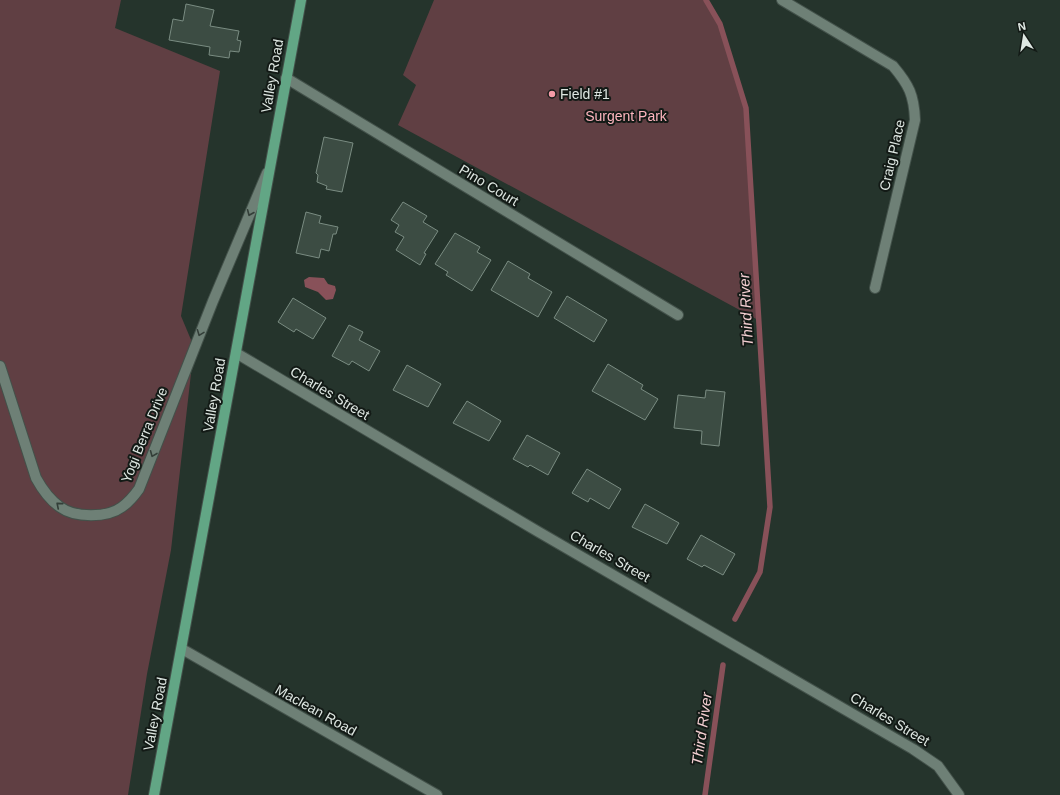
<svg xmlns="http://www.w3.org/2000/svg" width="1060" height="795" viewBox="0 0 1060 795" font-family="Helvetica,sans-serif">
  <rect width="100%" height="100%" fill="#25342c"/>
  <!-- green -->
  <path fill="#603f43" d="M0,0h121l-6,28 105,43 -39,245 13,31 -23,203 -24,124 -19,121h-128z
    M434,0h272l14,24 26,84 14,213 -362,-196 18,-40 -13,-10z"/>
  <!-- water -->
  <path fill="#885159" d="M309,277l15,1 4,6 7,2 1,4 -3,9 -7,1 -8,-8 -13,-5 -1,-7z"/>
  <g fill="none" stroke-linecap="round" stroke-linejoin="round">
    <!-- stream -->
    <path stroke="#885159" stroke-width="5.5" d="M706,0l14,24 26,84 24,399 -10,65 -25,47
      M705,795l18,-130"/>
  </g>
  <!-- building -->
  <path fill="#3c4c43" stroke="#7a8c82" d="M186,4l28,6 -4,16 29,5 -2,9 4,1 -2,11 -9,-1 -1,7 -20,-3 1,-8 -41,-7 4,-21 10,2z
    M324,137l29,6 -11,49 -16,-3 1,-3 -10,-4 1,-7 -2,-2z
    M403,202l24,14 -4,6 15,9 -14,22 2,1 -6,11 -24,-15 8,-13 -9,-5 4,-7 -8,-5z
    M306,212l15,4 -2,7 19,4 -2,7h-3l-4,17 -8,-2 -2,9 -23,-5z
    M455,233l25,14 -3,5 14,8 -19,31 -26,-16 2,-3 -13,-8z
    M508,261l22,13 -2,4 24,14 -14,25 -47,-27z
    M567,296l40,24 -13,22 -40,-24z
    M293,298l33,20 -13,21 -17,-10 -2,3 -16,-10z
    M349,325l14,7 -4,8 21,11 -11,20 -17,-10 -3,4 -17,-9z
    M608,364l35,21 -2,4 17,10 -13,21 -53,-29z
    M407,365l34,19 -13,23 -35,-17z
    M706,390l19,2 -6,54 -18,-2 1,-13 -28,-3 4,-33 27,3z
    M467,401l34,20 -12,20 -36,-18z
    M527,435l33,18 -12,22 -18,-10 -2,2 -15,-8z
    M587,469l34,20 -12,20 -19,-11 -2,4 -16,-9z
    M645,504l34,19 -12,21 -35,-17z
    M701,535l34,19 -12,21 -19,-10 -2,2 -15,-8z"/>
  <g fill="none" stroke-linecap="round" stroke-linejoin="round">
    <!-- minor casing -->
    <g stroke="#43514a" stroke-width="12">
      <path id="minor" d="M782,0l111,66c16,19 21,29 22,54l-40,168
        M286,78l392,237
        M236,353l301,178 376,218 25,17 21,29
        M0,366l36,112c6,11 14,22 24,29 15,11 47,11 62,0 7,-5 12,-11 17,-18l74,-188 54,-128
        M182,649l255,146"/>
    </g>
    <!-- major casing -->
    <g stroke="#43514a" stroke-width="12">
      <path id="major" d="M154,795l147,-795"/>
    </g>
    <!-- minor -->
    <use href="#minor" stroke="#6e8076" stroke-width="10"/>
    <!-- major -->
    <use href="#major" stroke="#62a685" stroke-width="10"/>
  </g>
  <!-- one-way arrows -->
  <defs><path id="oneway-chevron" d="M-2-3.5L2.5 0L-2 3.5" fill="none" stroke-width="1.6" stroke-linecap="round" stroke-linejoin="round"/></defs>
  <g stroke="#333e38">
    <use href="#oneway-chevron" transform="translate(250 213) rotate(113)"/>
    <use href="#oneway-chevron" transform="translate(200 333) rotate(111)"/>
    <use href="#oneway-chevron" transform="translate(153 454) rotate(112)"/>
    <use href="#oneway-chevron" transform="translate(59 505) rotate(-140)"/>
  </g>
  <!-- markers -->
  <circle fill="#f49aa6" stroke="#131a16" stroke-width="1.5" cx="552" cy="94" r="4"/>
  <g text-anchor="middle" stroke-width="4" stroke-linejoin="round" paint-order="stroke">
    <!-- street labels -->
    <g font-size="14" fill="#dee7e2" stroke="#131a16">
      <text transform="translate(272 76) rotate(-80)" y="5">Valley Road</text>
      <text transform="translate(892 155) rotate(-77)" y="5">Craig Place</text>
      <text transform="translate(489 185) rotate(31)" y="5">Pino Court</text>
      <text transform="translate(330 393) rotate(31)" y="5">Charles Street</text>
      <text transform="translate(214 395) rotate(-80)" y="5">Valley Road</text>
      <text transform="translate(144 435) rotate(-68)" y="5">Yogi Berra Drive</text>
      <text transform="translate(610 556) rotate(30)" y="5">Charles Street</text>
      <text transform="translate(316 710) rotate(29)" y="5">Maclean Road</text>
      <text transform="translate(155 714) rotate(-79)" y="5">Valley Road</text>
      <text transform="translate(890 719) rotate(31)" y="5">Charles Street</text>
    </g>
    <!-- poi labels -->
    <g font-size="14" fill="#dee7e2" stroke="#131a16" text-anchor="start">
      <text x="560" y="99">Field #1</text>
    </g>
    <!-- park labels -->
    <g font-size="14" fill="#fdb5be" stroke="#131a16">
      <text x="626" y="121">Surgent Park</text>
    </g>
    <!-- water labels -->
    <g font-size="15" font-style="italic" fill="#f4cfd2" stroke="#131a16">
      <text transform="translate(746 310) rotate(-93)" y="5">Third River</text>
      <text transform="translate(702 729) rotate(-82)" y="5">Third River</text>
    </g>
  </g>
  <!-- north arrow -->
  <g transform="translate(1024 36) rotate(348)" stroke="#131a16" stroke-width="3" paint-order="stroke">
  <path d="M0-3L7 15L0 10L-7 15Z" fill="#dee7e2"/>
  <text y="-6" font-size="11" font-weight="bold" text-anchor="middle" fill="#dee7e2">N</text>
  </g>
</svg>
